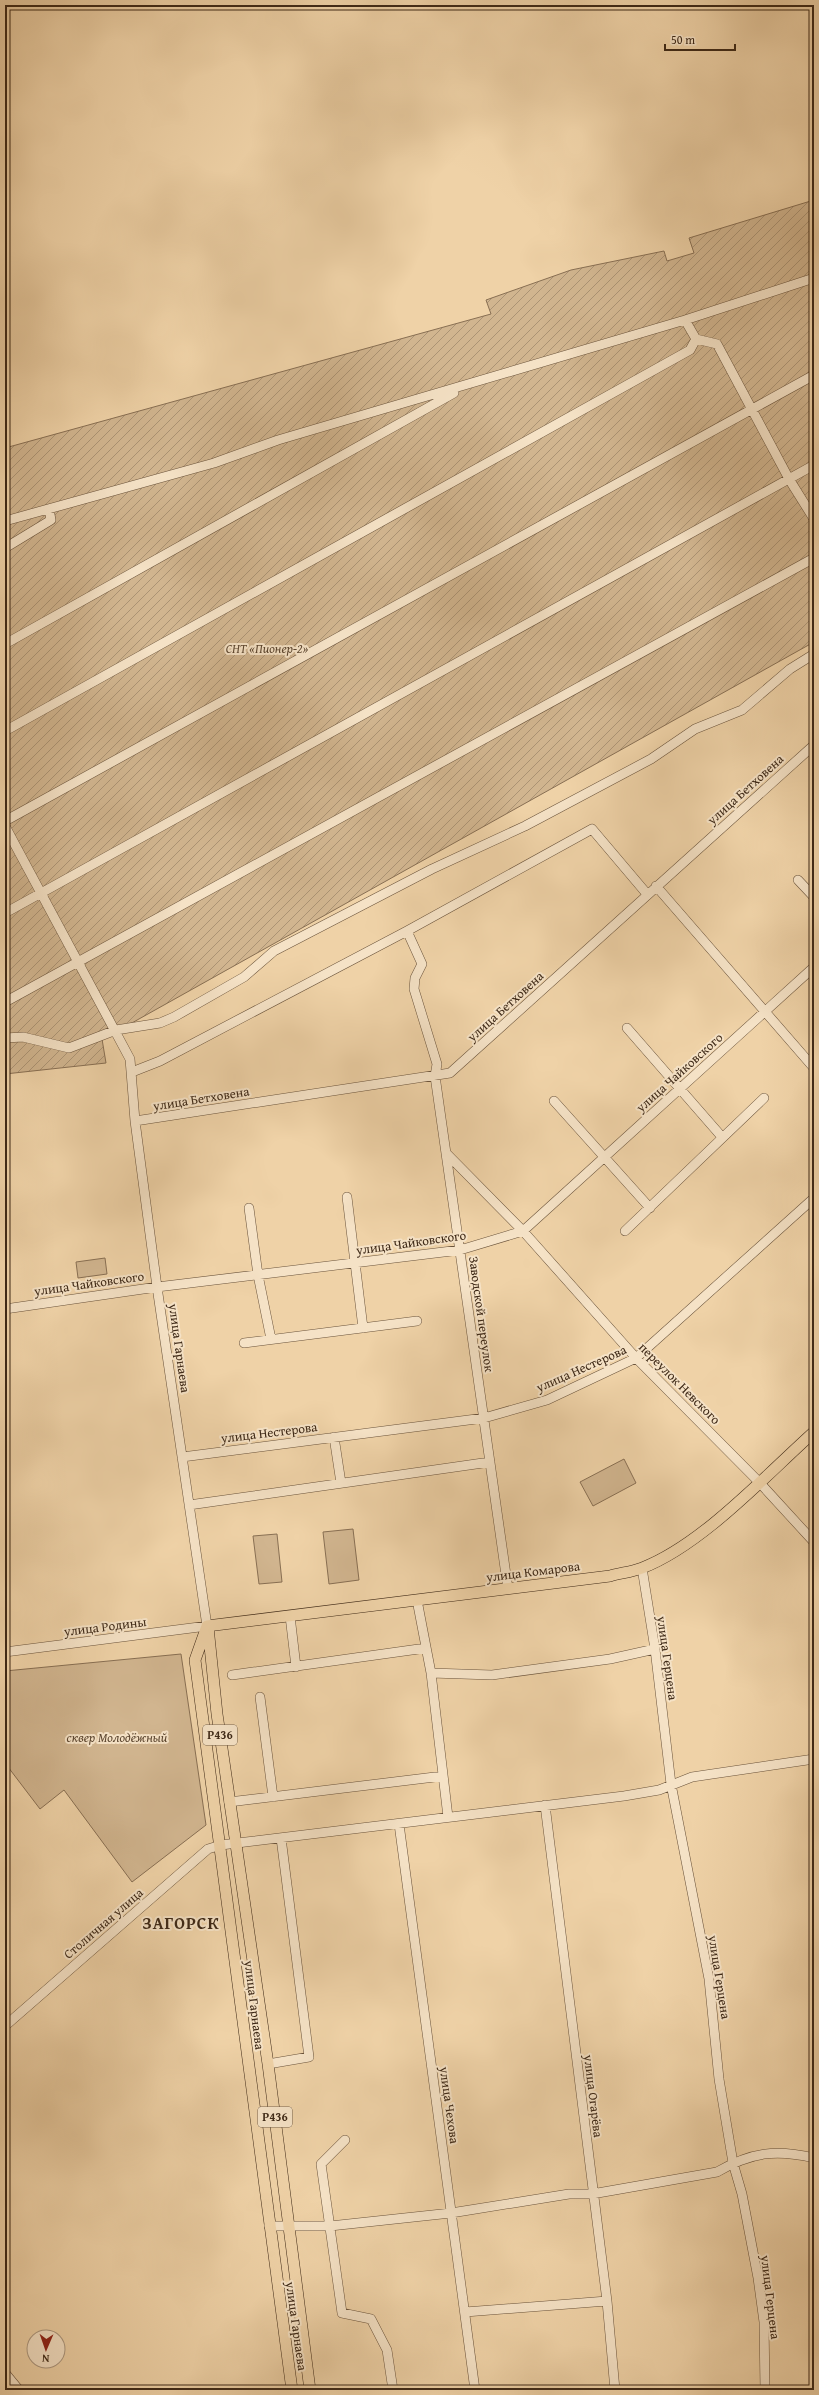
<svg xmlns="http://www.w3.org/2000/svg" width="819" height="2395" viewBox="0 0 819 2395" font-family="'Gentium Book Plus',serif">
  <defs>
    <pattern id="garden-furrows" width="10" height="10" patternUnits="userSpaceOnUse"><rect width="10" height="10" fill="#d1b58f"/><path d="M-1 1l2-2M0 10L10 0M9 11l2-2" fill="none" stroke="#ab9374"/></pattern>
  </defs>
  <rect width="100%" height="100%" fill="#efd2a7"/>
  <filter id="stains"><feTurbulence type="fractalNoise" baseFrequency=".005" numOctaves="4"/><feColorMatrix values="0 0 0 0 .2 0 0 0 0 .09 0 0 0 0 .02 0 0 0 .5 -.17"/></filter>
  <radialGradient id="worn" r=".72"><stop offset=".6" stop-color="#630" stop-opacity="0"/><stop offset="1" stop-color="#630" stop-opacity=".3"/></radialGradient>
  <!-- green -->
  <path fill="#d1b58f" stroke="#886f53" d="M105,1258l2,16 -29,4 -2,-16z
    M624,1459l12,24 -43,23 -13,-24z
    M353,1529l6,51 -30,4 -6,-52z
    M277,1534l5,48 -23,2 -6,-48z
    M181,1654l25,171 -74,57 -68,-92 -24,19 -35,-46v-92z"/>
  <!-- garden -->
  <path fill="url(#garden-furrows)" stroke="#886f53" d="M814,200v442l-684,382 -29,9 5,30 -101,11v-626l486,-134 -5,-14 85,-30 93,-19 3,10 27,-8 -5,-15z"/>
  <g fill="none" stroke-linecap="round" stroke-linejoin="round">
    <!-- minor casing -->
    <g stroke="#6a533b" stroke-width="10">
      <path id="minor" d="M685,320l11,19 21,5 72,135 25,40
        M5,521l209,-58 64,-23 407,-120 129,-42
        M5,548l46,-28 -2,-11
        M5,644l449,-251
        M5,731l685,-381 6,-11
        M5,821l809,-446
        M5,826l125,233 5,62 22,166 50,339 -202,26
        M798,880l16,17
        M656,886l158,182
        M5,913l809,-448
        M407,931l15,33 -7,14 -1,11 23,75 -2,12 73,513
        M5,1002l809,-444
        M627,1028l95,109
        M5,1038l18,-1 46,11 47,-18 44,-7 14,-6 70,-40 30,-26 158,-82 93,-43 126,-67 44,-30 47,-19 48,-41 24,-15
        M132,1072l28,-11 247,-130 185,-102 55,65
        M554,1101l96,107
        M135,1121l315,-48 364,-328
        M446,1153l77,78 113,127 123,124 55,60
        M347,1197l16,131
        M249,1208l9,67 13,64
        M625,1231l139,-133
        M5,1309l152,-22 303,-37 63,-19 291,-264
        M244,1343l173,-22
        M334,1437l7,46
        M182,1457l302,-39 63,-18 89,-42 178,-160
        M189,1505l301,-43
        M642,1568l13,81 16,135 38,195 10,100 14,84 9,31 16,84 6,44 1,68
        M417,1600l14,73 17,144
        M290,1616l6,51
        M431,1673l61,2 118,-16 45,-10
        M232,1675l194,-27
        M260,1697l13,100
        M229,1802l214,-26
        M545,1805l62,496 8,89
        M399,1824l76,566
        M5,2026l203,-177 13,-4 403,-49 35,-6 33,-13 122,-18
        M268,2064l41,-7 -28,-219
        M345,2140l-24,24 21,149 29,6 16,31 6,40
        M269,2226h61l121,-13 118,-19h23l125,-22c34,-20 59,-23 97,-14
        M465,2312l142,-11
        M5,2373l14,17"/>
    </g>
    <!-- major casing -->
    <g stroke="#3e2917" stroke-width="12">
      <path id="major" d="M207,1626l-12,34 97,730
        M207,1626l403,-50c10,-3 22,-4 32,-8 60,-23 124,-93 172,-136
        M208,1627l9,87 51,350 42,326"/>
    </g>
    <!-- minor -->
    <use href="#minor" stroke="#f5e2c6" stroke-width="9"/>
    <!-- major -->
    <use href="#major" stroke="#efd2a7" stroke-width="11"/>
  </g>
  <g text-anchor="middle" stroke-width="4" stroke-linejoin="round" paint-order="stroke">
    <!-- shield labels -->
    <g fill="#f5e2c6" stroke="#75604c" stroke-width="1">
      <rect x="203" y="1725" width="34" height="20" rx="3"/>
      <rect x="258" y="2107" width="34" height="20" rx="3"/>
    </g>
    <g font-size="12" font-weight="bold" fill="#3e2917">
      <text x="220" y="1739">P436</text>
      <text x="275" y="2121">P436</text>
    </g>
    <!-- park labels -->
    <g font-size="13" font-style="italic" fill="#5b452f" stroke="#f5e2c6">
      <text x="267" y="653">СНТ «Пионер-2»</text>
      <text x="117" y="1742">сквер Молодёжный</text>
    </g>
    <!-- street labels -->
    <g font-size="13" fill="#3e2917" stroke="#f5e2c6">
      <text transform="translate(745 789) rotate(-42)" y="5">улица Бетховена</text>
      <text transform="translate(505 1006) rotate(-42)" y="5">улица Бетховена</text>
      <text transform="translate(679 1072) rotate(-42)" y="5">улица Чайковского</text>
      <text transform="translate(201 1098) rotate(-9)" y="5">улица Бетховена</text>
      <text transform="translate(411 1242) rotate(-8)" y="5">улица Чайковского</text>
      <text transform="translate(89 1283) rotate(-8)" y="5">улица Чайковского</text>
      <text transform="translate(482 1314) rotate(82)" y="5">Заводской переулок</text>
      <text transform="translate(180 1348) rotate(82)" y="5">улица Гарнаева</text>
      <text transform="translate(581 1368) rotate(-24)" y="5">улица Нестерова</text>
      <text transform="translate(680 1383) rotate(45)" y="5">переулок Невского</text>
      <text transform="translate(269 1432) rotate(-7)" y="5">улица Нестерова</text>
      <text transform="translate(533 1571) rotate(-7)" y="5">улица Комарова</text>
      <text transform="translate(105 1626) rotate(-7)" y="5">улица Родины</text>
      <text transform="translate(668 1658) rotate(82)" y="5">улица Герцена</text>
      <text transform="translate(103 1923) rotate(-41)" y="5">Столичная улица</text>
      <text transform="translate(720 1977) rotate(81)" y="5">улица Герцена</text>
      <text transform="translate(255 2005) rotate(83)" y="5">улица Гарнаева</text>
      <text transform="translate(594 2096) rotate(83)" y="5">улица Огарёва</text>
      <text transform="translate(450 2105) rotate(82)" y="5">улица Чехова</text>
      <text transform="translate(771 2297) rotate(83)" y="5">улица Герцена</text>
      <text transform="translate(297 2326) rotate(82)" y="5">улица Гарнаева</text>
    </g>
    <!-- district labels -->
    <g font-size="17" font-weight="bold" letter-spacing="1" fill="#3e2917" stroke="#f5e2c6">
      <text x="181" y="1929">ЗАГОРСК</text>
    </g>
  </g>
  <!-- margin -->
  <rect width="819" height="2395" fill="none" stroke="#efd2a7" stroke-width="20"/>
  <rect x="6" y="6" width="807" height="2383" fill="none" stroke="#3e2917" stroke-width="2"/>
  <rect x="10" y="10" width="799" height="2375" fill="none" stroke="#3e2917"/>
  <!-- north arrow -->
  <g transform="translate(46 2349) rotate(182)"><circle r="19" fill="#f5e2c6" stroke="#ac9880"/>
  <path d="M0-3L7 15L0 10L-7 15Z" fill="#8f2418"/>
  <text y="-6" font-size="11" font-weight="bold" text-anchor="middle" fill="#3e2917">N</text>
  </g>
  <!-- scale -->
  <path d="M665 44v6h70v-6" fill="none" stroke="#3e2917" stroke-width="2"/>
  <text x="671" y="44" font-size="12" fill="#3e2917" stroke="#f5e2c6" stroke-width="3" paint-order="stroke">50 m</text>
  <rect width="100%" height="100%" filter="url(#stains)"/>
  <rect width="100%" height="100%" fill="url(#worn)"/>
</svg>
